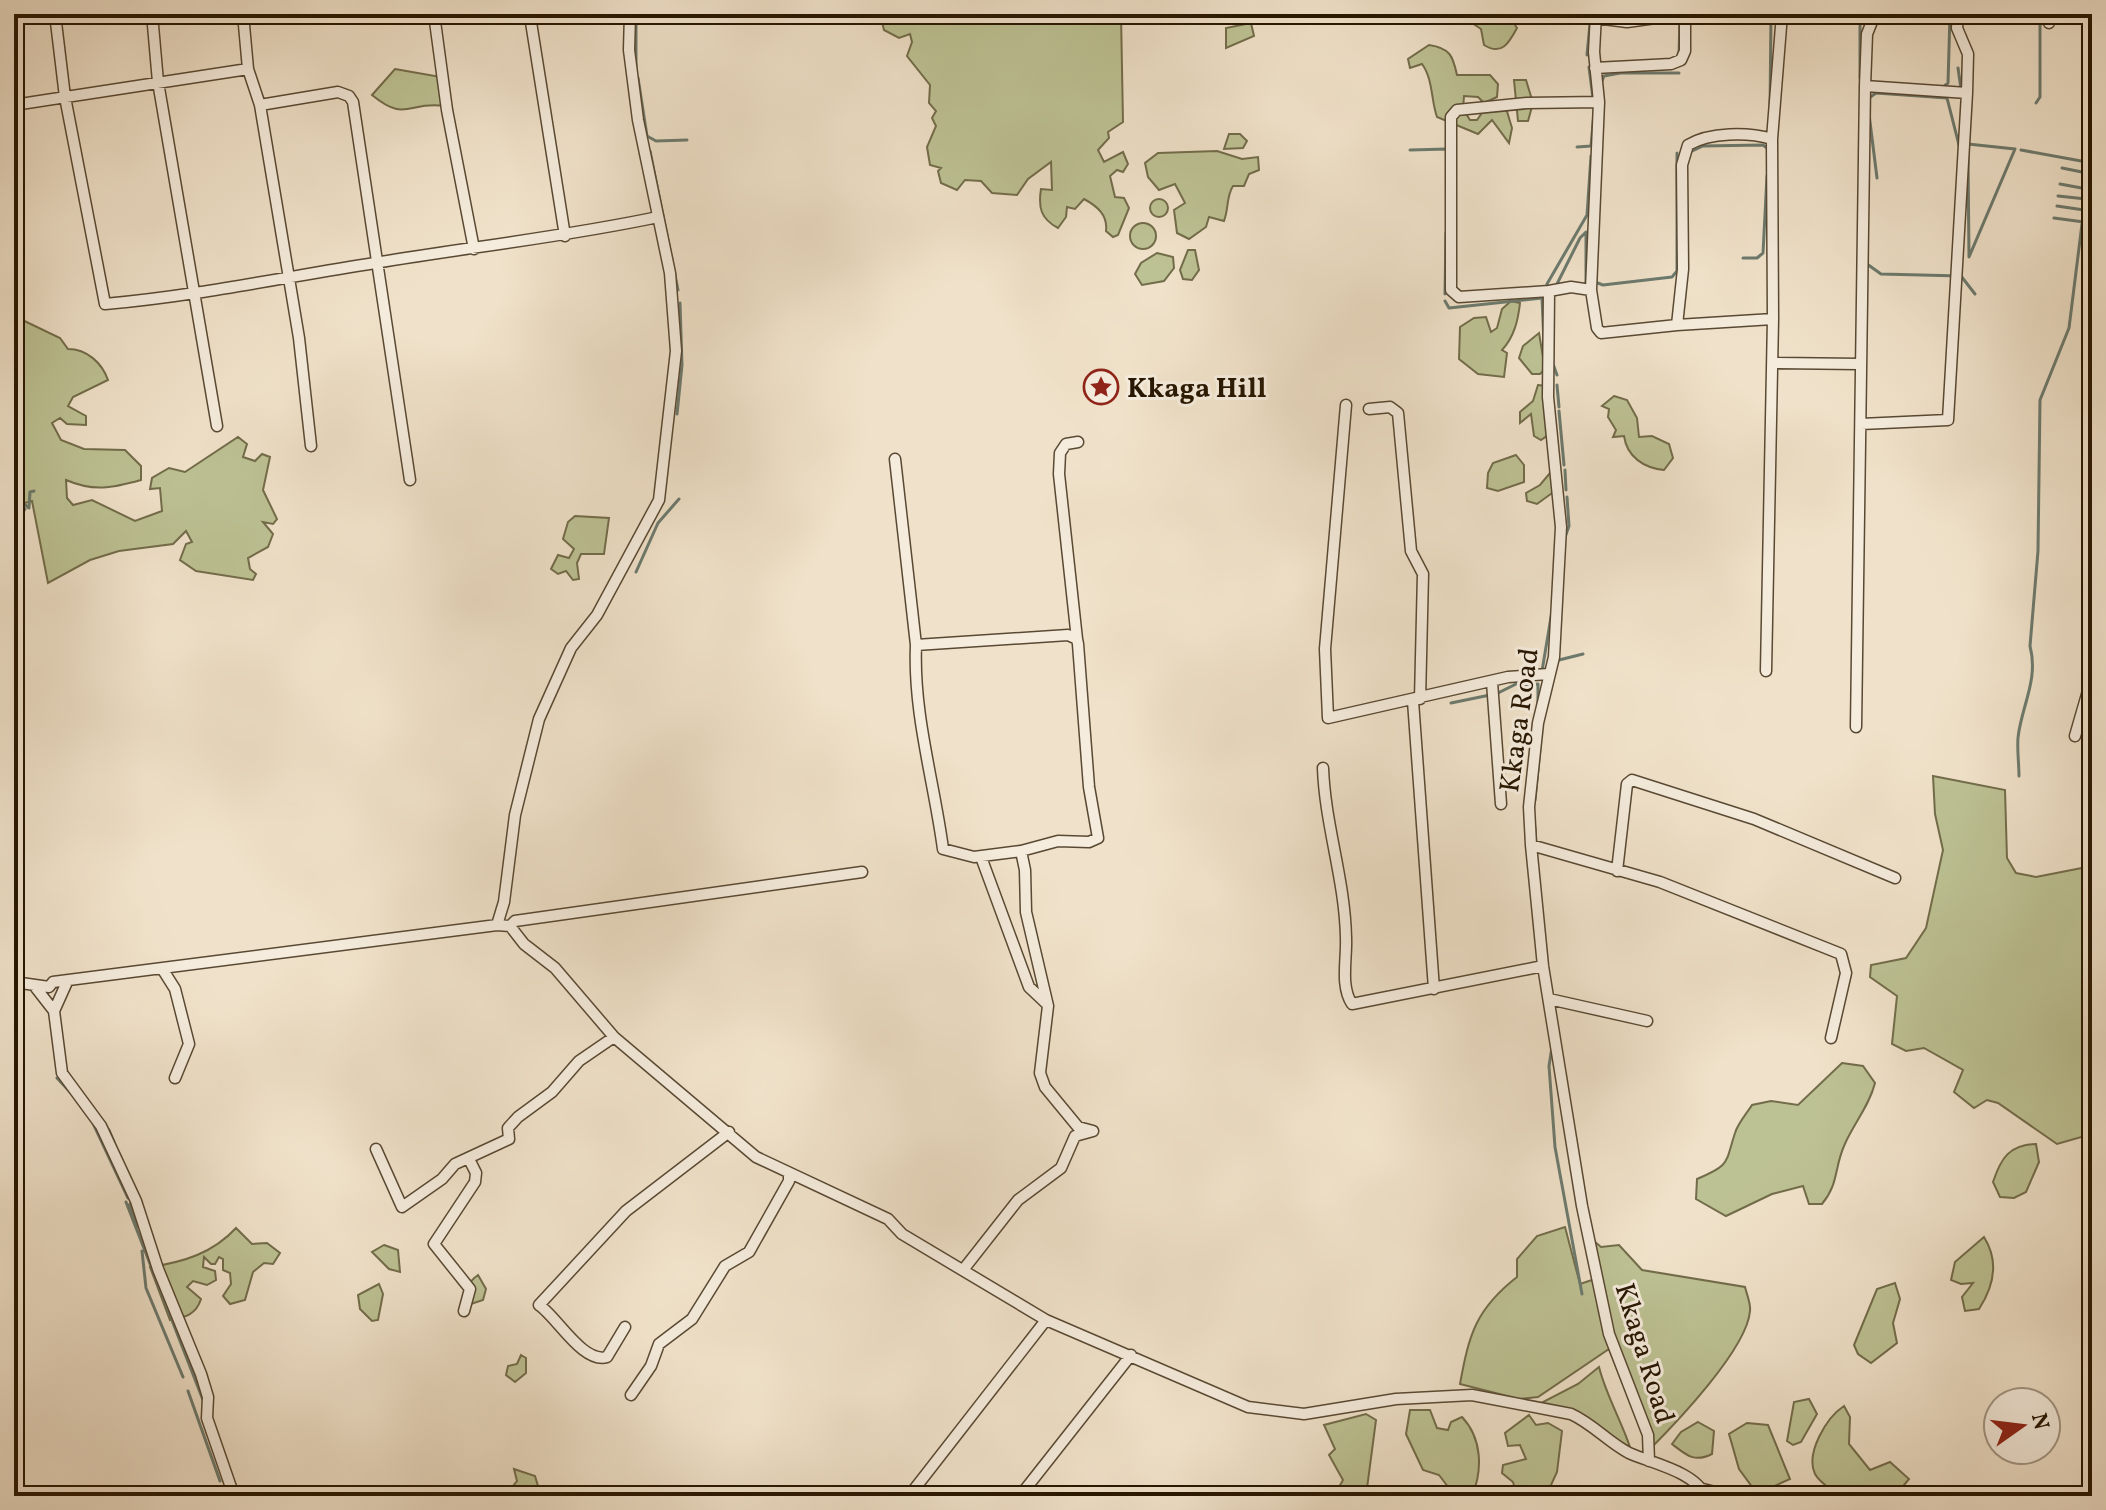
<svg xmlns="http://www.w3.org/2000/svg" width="2106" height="1510" viewBox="0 0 2106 1510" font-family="Vollkorn,serif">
  <rect width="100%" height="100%" fill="#f0e2ca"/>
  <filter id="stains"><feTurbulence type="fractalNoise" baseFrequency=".0025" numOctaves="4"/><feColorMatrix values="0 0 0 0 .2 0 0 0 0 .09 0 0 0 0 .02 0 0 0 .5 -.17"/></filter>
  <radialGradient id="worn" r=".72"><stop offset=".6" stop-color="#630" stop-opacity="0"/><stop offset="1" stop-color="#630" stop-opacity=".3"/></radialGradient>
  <!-- green -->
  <path fill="#bdc294" stroke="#726c4a" stroke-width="2" d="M880,14h241l2,108 -15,10 1,6 -11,12 6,12 19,-10 5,12 -5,8 -6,-2 -7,6 5,21 9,1 5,10 -11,27 -5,2 -7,-6c2,-16 -9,-25 -22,-32l-9,10 -8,-2 -1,10 -8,11c-17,-9 -20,-20 -17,-39l11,1 -1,-28 -23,17 -11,16 -25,-2 -11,-12 -16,-1 -8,10 -16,-7 -3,-12 3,-3 -11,-3 -3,-18 9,-21 -4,-8 4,-7 -7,-8 1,-18 -23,-29 5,-14 -2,-8 -11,4 -15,-8z
    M1471,14h37l9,14c-8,15 -15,28 -33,17l-3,-16 -9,-6z
    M1251,23l3,13 -28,12v-20z
    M1429,45c21,3 24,11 28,30h33l8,9 -1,13 -13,6 -6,-6 -14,-1 -1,13 7,11h7l7,-10 22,-2 6,20 -3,15 -17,-23 -14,14 -41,-17c-6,-17 -4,-38 -15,-53l-12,4 -2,-9z
    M395,69l46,8 3,29c-36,-5 -38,17 -72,-11z
    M1514,80h12l7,23 -5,18h-10z
    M1229,134h11l7,7 -4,7 -19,1z
    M1217,151l25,8 16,-2 1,13 -10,4 -5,12h-11c-7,11 -4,22 -9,35l-15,-4 -3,10 -17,12 -12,-6 -3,-23 11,-7 -10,-19 -16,6 -11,-13 -3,-14 13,-10z
    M1150 208a9 9 0 1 1 18 0a9 9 0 1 1-18 0Z
    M1130 236a13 13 0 1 1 26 0a13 13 0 1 1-26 0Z
    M1188,250h7l4,20 -7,10 -9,-1 -3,-9z
    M1157,253l16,4 1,11 -10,13 -22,4 -7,-11 6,-11z
    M1511,301l9,2c-2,18 -6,34 -18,47l5,3 -3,24 -26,-3 -19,-15 1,-32 14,-9 12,-1 5,15 6,-4 5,-19z
    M14,316l46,22 8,11c19,0 34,14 40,31l-35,17 -5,9 18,10v9l-19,-1 -7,-6 -8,5 9,17 23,9 41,1 16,16v14c-29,8 -47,12 -75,0l1,18 6,7 19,-5 43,21 27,-10 -2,-23 -10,1 2,-11 17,-10 16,4 53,-35 9,7 -4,13 12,4 7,-7 8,3 -7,33 14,29 -4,5 -10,-2 10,12 -5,13 -20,11 2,11 6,5 -3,6 -57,-9 -16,-11 6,-16 6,-2 -6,-11 -13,13 -54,7 -29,9 -42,23 -16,-82 -18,5z
    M1539,333l6,36 -5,5h-8l-13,-16 4,-12z
    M1538,385l7,1 10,44 -14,10 -7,-4 -3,-22 -11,9v-11l13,-11z
    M1614,396l13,4 10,18 2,19 13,-1 17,8 4,14 -9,12c-20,-2 -37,-13 -40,-34l-11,1 3,-7 -8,-13 1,-8 -7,-3z
    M1516,455l8,10v17l-26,9 -11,-3 1,-15 5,-10z
    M1550,473l9,3v12l-22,16 -10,-3 -1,-8 14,-8z
    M575,516l34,2 -5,36h-23l-4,9 2,16 -6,1 -7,-9 -8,3 -7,-5 7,-14 11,3 5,-9 -11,-10 5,-17z
    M1933,776l72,14 2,68 9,15 20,4 56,-11v268l-35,10 -59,-41 -11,-3 -13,8 -20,-16 9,-22 -39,-22 -18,3 -14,-7 5,-48 -27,-19 1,-12 35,-7 20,-30 17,-78 -8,-36z
    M1842,1063l21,3 12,17c-6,24 -22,41 -31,63 -10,23 -5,37 -22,58h-13l-6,-18 -31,8 -46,22 -30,-17 1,-20c34,-14 28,-16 38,-46 3,-10 12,-20 17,-28l19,-4 27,4z
    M2036,1144l3,18 -13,30 -12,6 -14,-1 -7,-15c8,-24 16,-37 43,-38z
    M1565,1227l15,57 15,-5 -7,-43 13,11 18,-2 23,25 103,17c2,8 6,17 5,24 -3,38 -74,112 -101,139l-40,-101 -71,48 -19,2 -59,-15c9,-50 16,-75 57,-107v-18l20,-23z
    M236,1228l16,16 15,-1 13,10 -7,11 -9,-1 -11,9 -8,28 -15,4 -7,-8 8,-12 -1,-11 -7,-3v-11l-4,-2 -4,7h-4l-7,-7 -1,10 12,4 1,9 -9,5 -14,-4 -6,6 14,12c-5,16 -16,18 -31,21l-20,-53c34,-5 63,-14 86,-39z
    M1984,1237c15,24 10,49 -5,72l-14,2 -3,-14 11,-14 -12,1 -10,-4 4,-18z
    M384,1245l14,5 2,22 -11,-3 -17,-17z
    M478,1275l8,14 -3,11 -18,6c-4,-11 4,-25 13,-31z
    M1895,1283l5,16 -7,24 4,20 -26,20 -13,-9 -4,-9 23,-56z
    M379,1284l4,10 -5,26 -6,1 -12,-12 -2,-14z
    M521,1355l5,3v15l-11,9 -9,-7 2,-9 9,-2z
    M1599,1367c7,28 22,53 31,80l-21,-9 -16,-13 -54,-21 39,-20z
    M1809,1399l8,15 -16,28 -8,3 -6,-4 7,-39z
    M1844,1406l6,11 -1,27 21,26 20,-8 19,17 -14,17h-56c-7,-6 -20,-14 -24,-22 -10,-21 12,-57 29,-68z
    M1410,1410h20l7,18 11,2 3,-8 11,-5c20,21 21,53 10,79h-17l-16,-21 -16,-5 -17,-36z
    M1366,1414l10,6 -10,76h-32l9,-16 -14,-25 6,-6 -11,-24z
    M1529,1415l7,10 12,-2 14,8 -5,41 -11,24h-29l-4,-14 -11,-9 1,-8 23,-6 -6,-14 -12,1 -3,-13z
    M1698,1422l16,9 -2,23c-18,9 -26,1 -40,-10l9,-12z
    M1747,1423l21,2 22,54 -22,10 -15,-1 -14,-19 -10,-35z
    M514,1469l21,7 6,20h-36l12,-15z"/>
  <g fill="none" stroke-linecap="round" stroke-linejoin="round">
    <!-- stream -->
    <path stroke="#6c7a6e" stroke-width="3" d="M1860,14v64
      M1679,54l1,-36
      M1587,55l3,-31
      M636,67v-53
      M1589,67l4,31
      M1958,68l3,21
      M638,78l9,58 9,5 31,-1
      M1602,81l2,-5 16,-3h59
      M1942,88l6,-5 2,-69
      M1869,98l7,-5 71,5 13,51
      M2036,103l4,-6v-83
      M1770,109l1,-95
      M1869,114l8,64
      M1577,147l14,-1 3,-33
      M1410,150l37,-1 1,3
      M2021,150l71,13
      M650,151l28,139
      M1690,152l13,-6 60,-1 4,3
      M1968,156l1,101 46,-108 -47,-5
      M2062,168l30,6
      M2060,184l27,5
      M2058,196l28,3
      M2057,206l27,4
      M2054,218l30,4
      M1743,258h14l6,-5 4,-77
      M1867,264l14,10 80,2 14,18
      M1595,282l8,3 69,-8 5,-6v-118
      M1586,283v-51
      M1547,284l40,-69 4,-59
      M1555,288l25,-50 6,-6
      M1445,294l1,-61
      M1445,301l4,7 93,-10 2,44
      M1553,364l4,11
      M1557,385l2,22
      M1559,411l5,54
      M677,414l5,-49 -2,-62
      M1565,470l1,20
      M14,508l9,-5 6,5 1,-16 4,-1
      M14,526l11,-17
      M1564,540l5,-14 -2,-29
      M636,572l22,-49 21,-24
      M1555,661l28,-7
      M1542,671l10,-60
      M1523,685l15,-1v21
      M1498,693l28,-14
      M1451,703l39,-8
      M2019,776c0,-12 -2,-26 -1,-38 3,-31 21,-58 12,-92l8,-95 2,-151 29,-72 17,-136 6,-18
      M1535,800l5,-52
      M1535,828l1,16
      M1552,1047l-3,19 6,81 27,147
      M57,1078l14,15
      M92,1121l36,77
      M109,1130l5,12
      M126,1202l77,198
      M130,1204l8,22
      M142,1251l4,37 37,89
      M188,1391l32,90"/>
    <!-- minor casing -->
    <g stroke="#594933" stroke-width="13">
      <path id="minor" d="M55,14l10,83 40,207c91,-8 180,-27 270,-41 95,-16 189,-26 283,-46
        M152,14l6,68 59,344
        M243,14l5,55 12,36 39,233 12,108
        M434,14l13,96 27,139
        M1596,14l-2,38 5,50 -8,188 -20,-3 -22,4 -1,106 13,130 -7,130 -16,66 -9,84 2,38 12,121 39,240 27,128 39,101 1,26
        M530,16l35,220
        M1596,18l31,4 57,-8
        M2049,23v-9
        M1595,68l76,-4 10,-4 4,-9v-37
        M1865,86l102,7
        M14,105l234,-36
        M260,105l78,-13 11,4 4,6 57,378
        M1591,290l6,38 4,5 76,-8 6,-56 -1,-104 6,-20c22,-13 60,-13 84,-6l10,-125
        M1549,291l-90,6 -8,-7v-173l6,-7 70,-7 72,-1
        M1677,325l96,-6 -1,-180
        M1773,363l86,1
        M1346,405l-21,244 3,69 180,-41 40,-3
        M1369,409l21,-2 8,6 13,138 12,23 -3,125
        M1861,424l87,-4 19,-327 1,-39 -11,-26 1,-14
        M895,459l21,186
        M1077,639l-9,-4 -152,10c-3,69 18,136 27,204l31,8 47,-6 37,-10 31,1 9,-4 -9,-51 -11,-143 -1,-5 -18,-165 1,-21 6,-9 12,-2
        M1766,671l7,-352
        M1492,682l9,122
        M1413,701l21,288
        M1856,727l9,-641 2,-52 8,-20
        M2075,736l17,-59
        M1323,768c2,57 22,112 23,170 1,21 -6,48 6,66l191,-38
        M1531,845l129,37 181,72 5,19 -15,65
        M981,857l48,130 18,17
        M1617,871l10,-87 5,-4 122,39 141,59
        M497,925l7,-23 11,-87 24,-96 32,-71 26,-33 62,-115 17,-149 -6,-78 -32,-153 -9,-70 1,-36
        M510,926l14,18 31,24 59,69 142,120 132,62 14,15 144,86 202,87 56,7 92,-15 76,-4 99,19c22,10 37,28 58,39 22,10 67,19 76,43
        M163,970l12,19 14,55 -14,34
        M14,982l35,5 4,-5 444,-57 13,1 5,-5 347,-49
        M36,988l18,23 8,62 39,53 35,75 22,68 43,105 7,23 -1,21 27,78
        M1549,999l98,22
        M54,1011l13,-29
        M376,1149l26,58 40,-28 13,-15 54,-25 -1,-11 10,-11 34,-25 27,-31 35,-24
        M963,1270l55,-70 43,-32 14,-32 18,-5 -15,-4 -33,-40 -5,-14 8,-67 -22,-94 -1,-42 -4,-19
        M464,1311l6,-22 -36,-45 41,-62 1,-9 -7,-14
        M625,1327l-18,30c-24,7 -50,-40 -68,-52l87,-94 103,-79
        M631,1395l20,-29 8,-22 33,-25 33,-53 24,-14 40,-71v-8
        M1703,1489l28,7
        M909,1496l137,-176
        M1020,1496l111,-141"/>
    </g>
    <!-- minor -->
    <use href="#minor" stroke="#f5ecdd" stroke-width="10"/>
  </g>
  <!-- icons -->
  <defs>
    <g id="sight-ring" transform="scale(1.8)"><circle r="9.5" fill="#f5ecdd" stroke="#8f2418" stroke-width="1.5"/><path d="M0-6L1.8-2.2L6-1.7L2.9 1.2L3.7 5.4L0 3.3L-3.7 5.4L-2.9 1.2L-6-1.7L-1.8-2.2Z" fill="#8f2418"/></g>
  </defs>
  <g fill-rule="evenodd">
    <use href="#sight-ring" x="1101" y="387"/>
  </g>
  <g text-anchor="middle" stroke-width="6" stroke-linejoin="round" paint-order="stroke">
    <!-- poi labels -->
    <g font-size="28" font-weight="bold" fill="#271601" stroke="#f5ecdd" text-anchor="start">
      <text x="1127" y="397">Kkaga Hill</text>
    </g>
    <!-- street labels -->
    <g font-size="28" fill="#271601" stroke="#f5ecdd">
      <text transform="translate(1518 720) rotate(-82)" y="10">Kkaga Road</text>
      <text transform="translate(1646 1353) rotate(73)" y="10">Kkaga Road</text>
    </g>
  </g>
  <!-- margin -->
  <rect width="2106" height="1510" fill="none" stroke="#f0e2ca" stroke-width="48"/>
  <rect x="16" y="16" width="2074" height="1478" fill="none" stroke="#271601" stroke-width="4"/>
  <rect x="24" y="24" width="2058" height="1462" fill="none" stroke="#271601" stroke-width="2"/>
  <!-- north arrow -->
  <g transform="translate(2022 1426) rotate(76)"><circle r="38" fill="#f5ecdd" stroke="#a39685" stroke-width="2"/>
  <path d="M0-6L14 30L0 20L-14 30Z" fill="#8f2418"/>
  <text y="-12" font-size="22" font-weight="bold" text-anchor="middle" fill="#271601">N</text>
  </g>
  <rect width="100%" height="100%" filter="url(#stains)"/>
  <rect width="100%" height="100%" fill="url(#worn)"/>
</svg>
